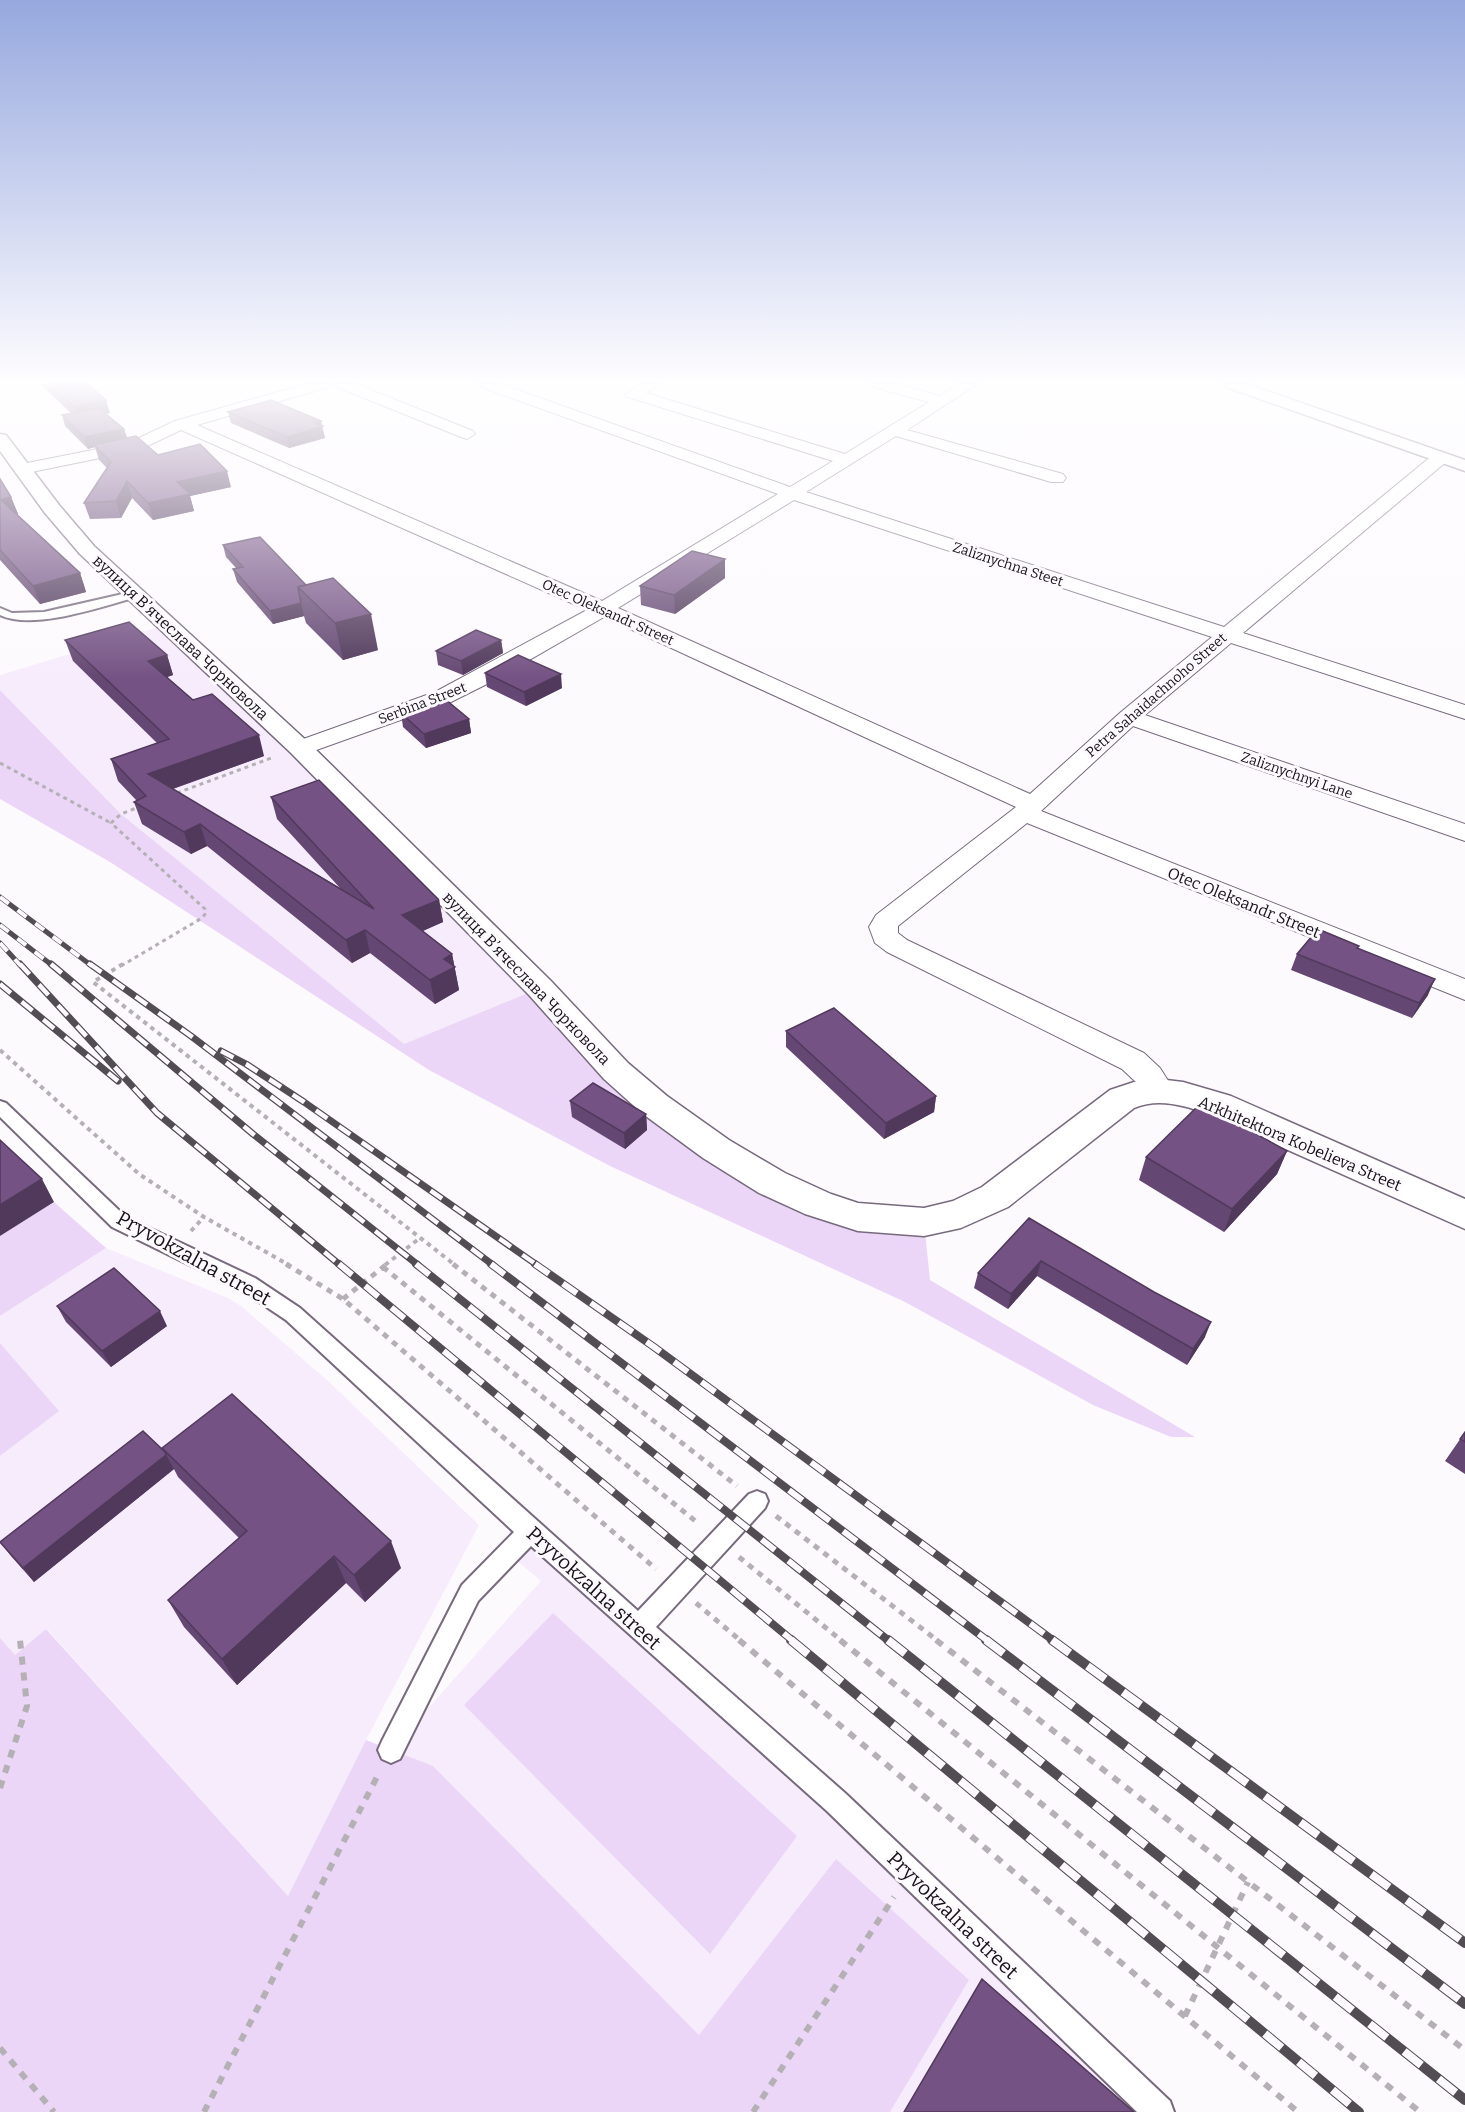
<svg xmlns="http://www.w3.org/2000/svg" width="1465" height="2112" viewBox="0 0 1465 2112" font-family="Bitter,serif">
  <rect width="100%" height="100%" fill="#fdfafe"/>
  <!-- built -->
  <path fill="#f7ecfc" d="M169,624l371,364 -136,56 -283,-230 -121,-124v-15z
    M106,1248l122,50 13,8 87,75 151,144 -113,215 -78,156 -241,-267 -32,26 -15,-17v-182l58,-45 -58,-68v-27z
    M530,1531l627,581h-267l79,-132 -270,55 -266,-268 -42,-17 150,-169 -32,-27z"/>
  <!-- green -->
  <path fill="#ecd6f7" d="M0,690l121,124 283,230 136,-56 57,63 175,132 152,39 6,58 265,157h-24l-78,-32 -188,-103 -295,-136 -181,-96 -319,-208 -110,-63z
    M54,1202l52,46 -106,68v-80z
    M0,1343l59,68 -59,45z
    M553,1613l244,223 -87,118 -246,-249z
    M46,1629l242,267 78,-156 67,26 266,269 137,-176 133,121 -79,132h-890v-474l15,17z"/>
  <g fill="none" stroke-linecap="round" stroke-linejoin="round">
    <!-- service casing -->
    <g stroke="#766a7c" stroke-width="4">
      <path id="service" d="M136,591l5,3 -1,2c-36,10 -106,35 -140,19v-7l12,5 32,-1z
        M0,1101l6,2 120,114 129,61 45,30 338,303 111,-117 8,-3 8,3 3,7 -3,7 -109,119 189,166 325,308 4,11h-37l-310,-301 -296,-265 -53,55 -78,158 -9,4 -9,-4 -4,-9 4,-9 80,-156 52,-53 -228,-212 -45,-30 -129,-63 -112,-110z"/>
    </g>
    <!-- minor casing -->
    <g stroke="#766a7c" stroke-width="2">
      <path id="minor" d="M306,384h25l-2,3 -132,38 405,176 176,-107 -297,-107 -2,-3h22l289,103 43,-26 -205,-64 -3,-3 16,-10h20l-15,9 199,61 84,-52 -56,-15 -2,-3h26l43,12 19,-12h18l-70,46 156,44 3,4 -3,4h-12l-155,-46 -90,56 418,135 210,-173h12l2,4 -2,4 -203,171 222,72v14l-234,-76 -86,72 320,109v17l-332,-115 -92,85 424,168v21l-438,-177 -129,103v7l9,7 237,113 16,15 14,22 -5,8 -11,3 -11,-3 -9,-14 -16,-15 -235,-117 -12,-9 -6,-16 7,-12 140,-108 -412,-190 -111,64 -42,21 -143,51 -8,2 -8,-2 -4,-5 4,-5 143,-51 152,-82 -406,-180 -42,20 -117,24 -6,-1 -2,-4 2,-4 6,-1 106,-21 47,-22zM794,500l418,137 -91,75 -91,82 -412,-186z
        M335,384h21l117,47 2,3 -8,5 -6,-2 -124,-50z"/>
    </g>
    <!-- tertiary casing -->
    <g stroke="#766a7c" stroke-width="3">
      <path id="tertiary" d="M1224,384h23l218,76v11l-239,-84z
        M0,434l6,1 53,70 35,41 215,197 242,238 77,82 39,33 62,44 56,33 46,21 27,9 66,5 29,-7 29,-14 128,-97 24,-8 24,-3 25,3 48,14 234,103v30l-258,-115c-23,-9 -49,-16 -73,-6l-126,99 -47,21 -37,8 -66,-5 -53,-17 -46,-21 -56,-35 -60,-44 -39,-35 -75,-84 -238,-242 -211,-199 -35,-41 -45,-62z"/>
    </g>
    <!-- path-far3 -->
    <path stroke="#b4b0b5" stroke-width="3" stroke-dasharray="4 4" stroke-linecap="butt" d="M0,763l111,60
      M177,793l97,-36
      M121,966l81,-48 4,-5 -1,-4 -94,-86 10,-9 18,-7"/>
    <!-- path-far2 -->
    <path stroke="#b4b0b5" stroke-width="4" stroke-dasharray="4.5 4.5" stroke-linecap="butt" d="M123,964l-30,18 362,283
      M0,1050l139,124 65,43 85,48
      M191,1231l13,-14
      M385,1265l35,-27"/>
    <!-- path-far1 -->
    <path stroke="#b4b0b5" stroke-width="5" stroke-dasharray="6 6" stroke-linecap="butt" d="M286,1264l57,35 313,270
      M453,1264l284,222
      M383,1267l316,257
      M343,1299l44,-35
      M776,1516l162,125
      M739,1557l103,84
      M696,1603l45,38"/>
    <!-- path -->
    <path stroke="#b4b0b5" stroke-width="6" stroke-dasharray="8 8" stroke-linecap="butt" d="M739,1640l559,472
      M840,1640l580,472
      M936,1640l529,410
      M0,1788l27,-82 -7,-66
      M1185,2016l63,-134
      M0,2048l54,64
      M204,2112l174,-337
      M753,2112l141,-215"/>
    <!-- service -->
    <use href="#service" fill="#fff" fill-rule="evenodd"/>
    <!-- minor -->
    <use href="#minor" fill="#fff" fill-rule="evenodd"/>
    <!-- tertiary -->
    <use href="#tertiary" fill="#fff" fill-rule="evenodd"/>
    <!-- rail-far3 casing -->
    <g stroke="#514d53" stroke-width="5">
      <path id="rail-far3" d="M0,897l92,69
        M0,925l53,41
        M0,943l21,23"/>
    </g>
    <!-- rail-far2 casing -->
    <g stroke="#514d53" stroke-width="7">
      <path id="rail-far2" d="M20,964l137,149 183,152
        M51,964l202,170 165,131
        M90,964l101,72 302,229
        M0,984l118,97
        M221,1051l25,13 58,38 233,163"/>
    </g>
    <!-- rail-far1 casing -->
    <g stroke="#514d53" stroke-width="8">
      <path id="rail-far1" d="M339,1264l454,377
        M416,1264l473,377
        M491,1264l497,377
        M535,1264l119,83 400,294"/>
    </g>
    <!-- rail casing -->
    <g stroke="#514d53" stroke-width="10">
      <path id="rail" d="M791,1640l568,472
        M888,1640l577,460
        M986,1640l479,364
        M1052,1640l413,303"/>
    </g>
    <!-- rail-far3 -->
    <use href="#rail-far3" stroke="#fdfafe" stroke-width="4" stroke-dasharray="11" stroke-linecap="butt"/>
    <!-- rail-far2 -->
    <use href="#rail-far2" stroke="#fdfafe" stroke-width="4.5" stroke-dasharray="14" stroke-linecap="butt"/>
    <!-- rail-far1 -->
    <use href="#rail-far1" stroke="#fdfafe" stroke-width="6" stroke-dasharray="17" stroke-linecap="butt"/>
    <!-- rail -->
    <use href="#rail" stroke="#fdfafe" stroke-width="8" stroke-dasharray="22" stroke-linecap="butt"/>
  </g>
  <!-- wall -->
  <path fill="#644772" d="M40,384h48l22,29 -4,1 18,15 3,9 31,17 73,32 -41,9 4,15 -41,9 -21,-22 -11,20 -31,1 -6,-16 23,-35 -8,-8 -4,-13 -7,2 -23,-23 -3,-11 10,-1z
    M228,412l94,14 3,12 -36,10 -58,-25z
    M0,479l11,18 7,17h-1l63,59 6,19 -46,12 -40,-44z
    M223,545l83,40 72,65 -35,10 -37,-37 -2,-7 -31,8 -36,-42 -4,-13h4l-11,-12z
    M725,578l-50,36 -34,-9 -1,-19z
    M65,640l102,15 6,20 -6,2 26,23 71,56 -91,33 167,99 -63,-69 -6,-22 168,103 4,22 -20,9 29,23 7,36 -24,14 -65,-51 -18,10 -145,-117 -16,8 -49,-30 -8,-22 3,-1 -19,-20 -7,-22 46,-16 -84,-82z
    M501,640l2,13 -40,22 -25,-10 -2,-14z
    M485,673l77,15 -36,18 -39,-19z
    M401,713l68,6 2,14 -45,15 -23,-21z
    M1359,946l-1,3 70,46 -16,23 -121,-48 6,-16z
    M786,1031l150,65 -2,16 -50,27 -98,-92z
    M570,1101l76,13 1,16 -22,19 -53,-32z
    M1287,1151l-10,23 -53,58 -85,-52 7,-23z
    M1029,1218l176,119 -18,28 -150,-89 -29,33 -34,-21 4,-15z
    M57,1306l110,20 -56,41 -45,-45z
    M1465,1432v42l-20,-13z
    M162,1448l239,120 -36,34 -19,-19 -109,102 -53,-58 -16,-27 71,-62 -61,-61 -4,-8 -140,113 -23,-26 -11,-14 165,-90z"/>
  <!-- shaded-wall -->
  <path fill="#51395c" d="M106,400l4,13 -32,6 -4,-12z
    M321,421l4,17 -36,10 -2,-11 28,-14z
    M124,429l4,12 -34,4 1,2 -7,2 -4,-12z
    M227,471l4,16 -41,9 4,15 -41,9 -5,-17 29,-21z
    M127,481l5,17 -11,20 -5,-17z
    M11,497l7,17 -11,3 -6,-17z
    M725,559v19l-50,36 -1,-19z
    M80,573l6,19 -46,12 -7,-18z
    M301,603l3,13 -31,8 -3,-13z
    M371,614l7,36 -35,10 -8,-37z
    M501,640l2,13 -40,22 -2,-14z
    M167,655l6,20 -18,6 -7,-20z
    M561,674l1,14 -36,18 -2,-14z
    M469,719l2,14 -45,15 -2,-14z
    M259,735l5,21 -109,39 -7,-21z
    M200,824l7,22 -16,8 -7,-22z
    M439,900l4,22 -37,16 -4,-23z
    M365,930l5,23 -18,10 -6,-23z
    M452,954l7,36 -24,14 -5,-24 14,-21z
    M1435,979l-7,16 -16,23 7,-15z
    M936,1096l-2,16 -50,27 2,-16z
    M646,1114l1,16 -22,19 -1,-16z
    M1287,1151l-10,23 -53,58 8,-23z
    M42,1179l12,23 -54,34v-31z
    M1041,1261l-4,15 -29,33 3,-15z
    M160,1311l7,15 -56,41 -9,-16z
    M1211,1322l-6,15 -18,28 6,-16z
    M166,1455l8,14 -140,113 -11,-14z
    M391,1541l10,27 -36,34 -11,-27z
    M334,1556l12,27 -109,102 -15,-26z"/>
  <!-- building -->
  <path fill="#745284" stroke="#51395c" stroke-width="1.5" d="M49,384h39l18,16 -32,7z
    M271,400l50,21 -6,2 8,3 -36,11 -59,-25z
    M100,409l24,20 -40,8 -22,-22z
    M136,436l22,19 42,-11 27,27 -50,11 13,12 -42,9 -21,-22 -11,20 -32,2 27,-41 -17,-17z
    M0,479l11,18 -10,3 79,73 -47,13 -33,-36z
    M260,537l46,48 -8,2 3,16 -31,8 -37,-42 10,-2 -20,-22z
    M692,551l33,8 -51,36 -34,-9z
    M333,578l38,36 -36,9 -37,-36z
    M129,622l38,33 -19,6 45,39 19,-6 47,41 -111,39 226,135 -103,-112 48,-17 120,120 -37,15 50,39 -8,5 11,8 -25,13 -65,-50 -19,10 -146,-116 -16,8 -50,-30 12,-6 -35,-37 58,-20 -104,-99z
    M476,630l25,10 -40,21 -25,-10z
    M518,655l43,19 -37,18 -39,-19z
    M445,699l24,20 -45,15 -23,-21z
    M1318,929l41,17 -2,2 78,31 -16,24 -122,-49z
    M834,1008l102,88 -50,27 -100,-92z
    M593,1083l53,31 -22,19 -54,-32z
    M1201,1103l86,48 -55,58 -86,-52z
    M0,1140l42,39 -42,26z
    M1029,1218l125,74 57,30 -18,27 -152,-88 -30,33 -33,-21z
    M114,1268l46,43 -58,40 -45,-45z
    M232,1394l159,147 -37,34 -20,-19 -112,103 -54,-59 79,-69 -85,-83z
    M143,1431l22,21 1,3 -143,113 -23,-26z
    M1465,1432v10l-5,-3z
    M982,1979l152,133h-230z"/>
  <!-- sky -->
  <linearGradient id="sky" x2="0" y2="1"><stop stop-color="#96a8de"/><stop offset="0.56" stop-color="#fefdff"/><stop offset="1" stop-color="#fefdff" stop-opacity="0"/></linearGradient>
  <rect width="1465" height="680" fill="url(#sky)"/>
  <g text-anchor="middle" stroke-width="6" stroke-linejoin="round" paint-order="stroke">
    <!-- far-street labels -->
    <g font-size="14" fill="#171219" stroke="#fdfafe">
      <text transform="translate(1008 564) rotate(18)" y="5">Zaliznychna Steet</text>
      <text transform="translate(608 612) rotate(24)" y="5">Otec Oleksandr Street</text>
      <text transform="translate(1156 695) rotate(-41)" y="5">Petra Sahaidachnoho Street</text>
      <text transform="translate(422 703) rotate(-21)" y="5">Serbina Street</text>
      <text transform="translate(1297 775) rotate(19)" y="5">Zaliznychnyi Lane</text>
    </g>
    <!-- street labels -->
    <g font-size="16" fill="#171219" stroke="#fdfafe">
      <text transform="translate(181 637) rotate(43)" y="6">вулиця Вʼячеслава Чорновола</text>
      <text transform="translate(1244 902) rotate(22)" y="6">Otec Oleksandr Street</text>
      <text transform="translate(527 978) rotate(46)" y="6">вулиця Вʼячеслава Чорновола</text>
      <text transform="translate(1300 1143) rotate(23)" y="6">Arkhitektora Kobelieva Street</text>
    </g>
    <!-- near-street labels -->
    <g font-size="20" fill="#171219" stroke="#fdfafe">
      <text transform="translate(194 1258) rotate(29)" y="7">Pryvokzalna street</text>
      <text transform="translate(594 1588) rotate(42)" y="7">Pryvokzalna street</text>
      <text transform="translate(953 1915) rotate(44)" y="7">Pryvokzalna street</text>
    </g>
  </g>
</svg>
